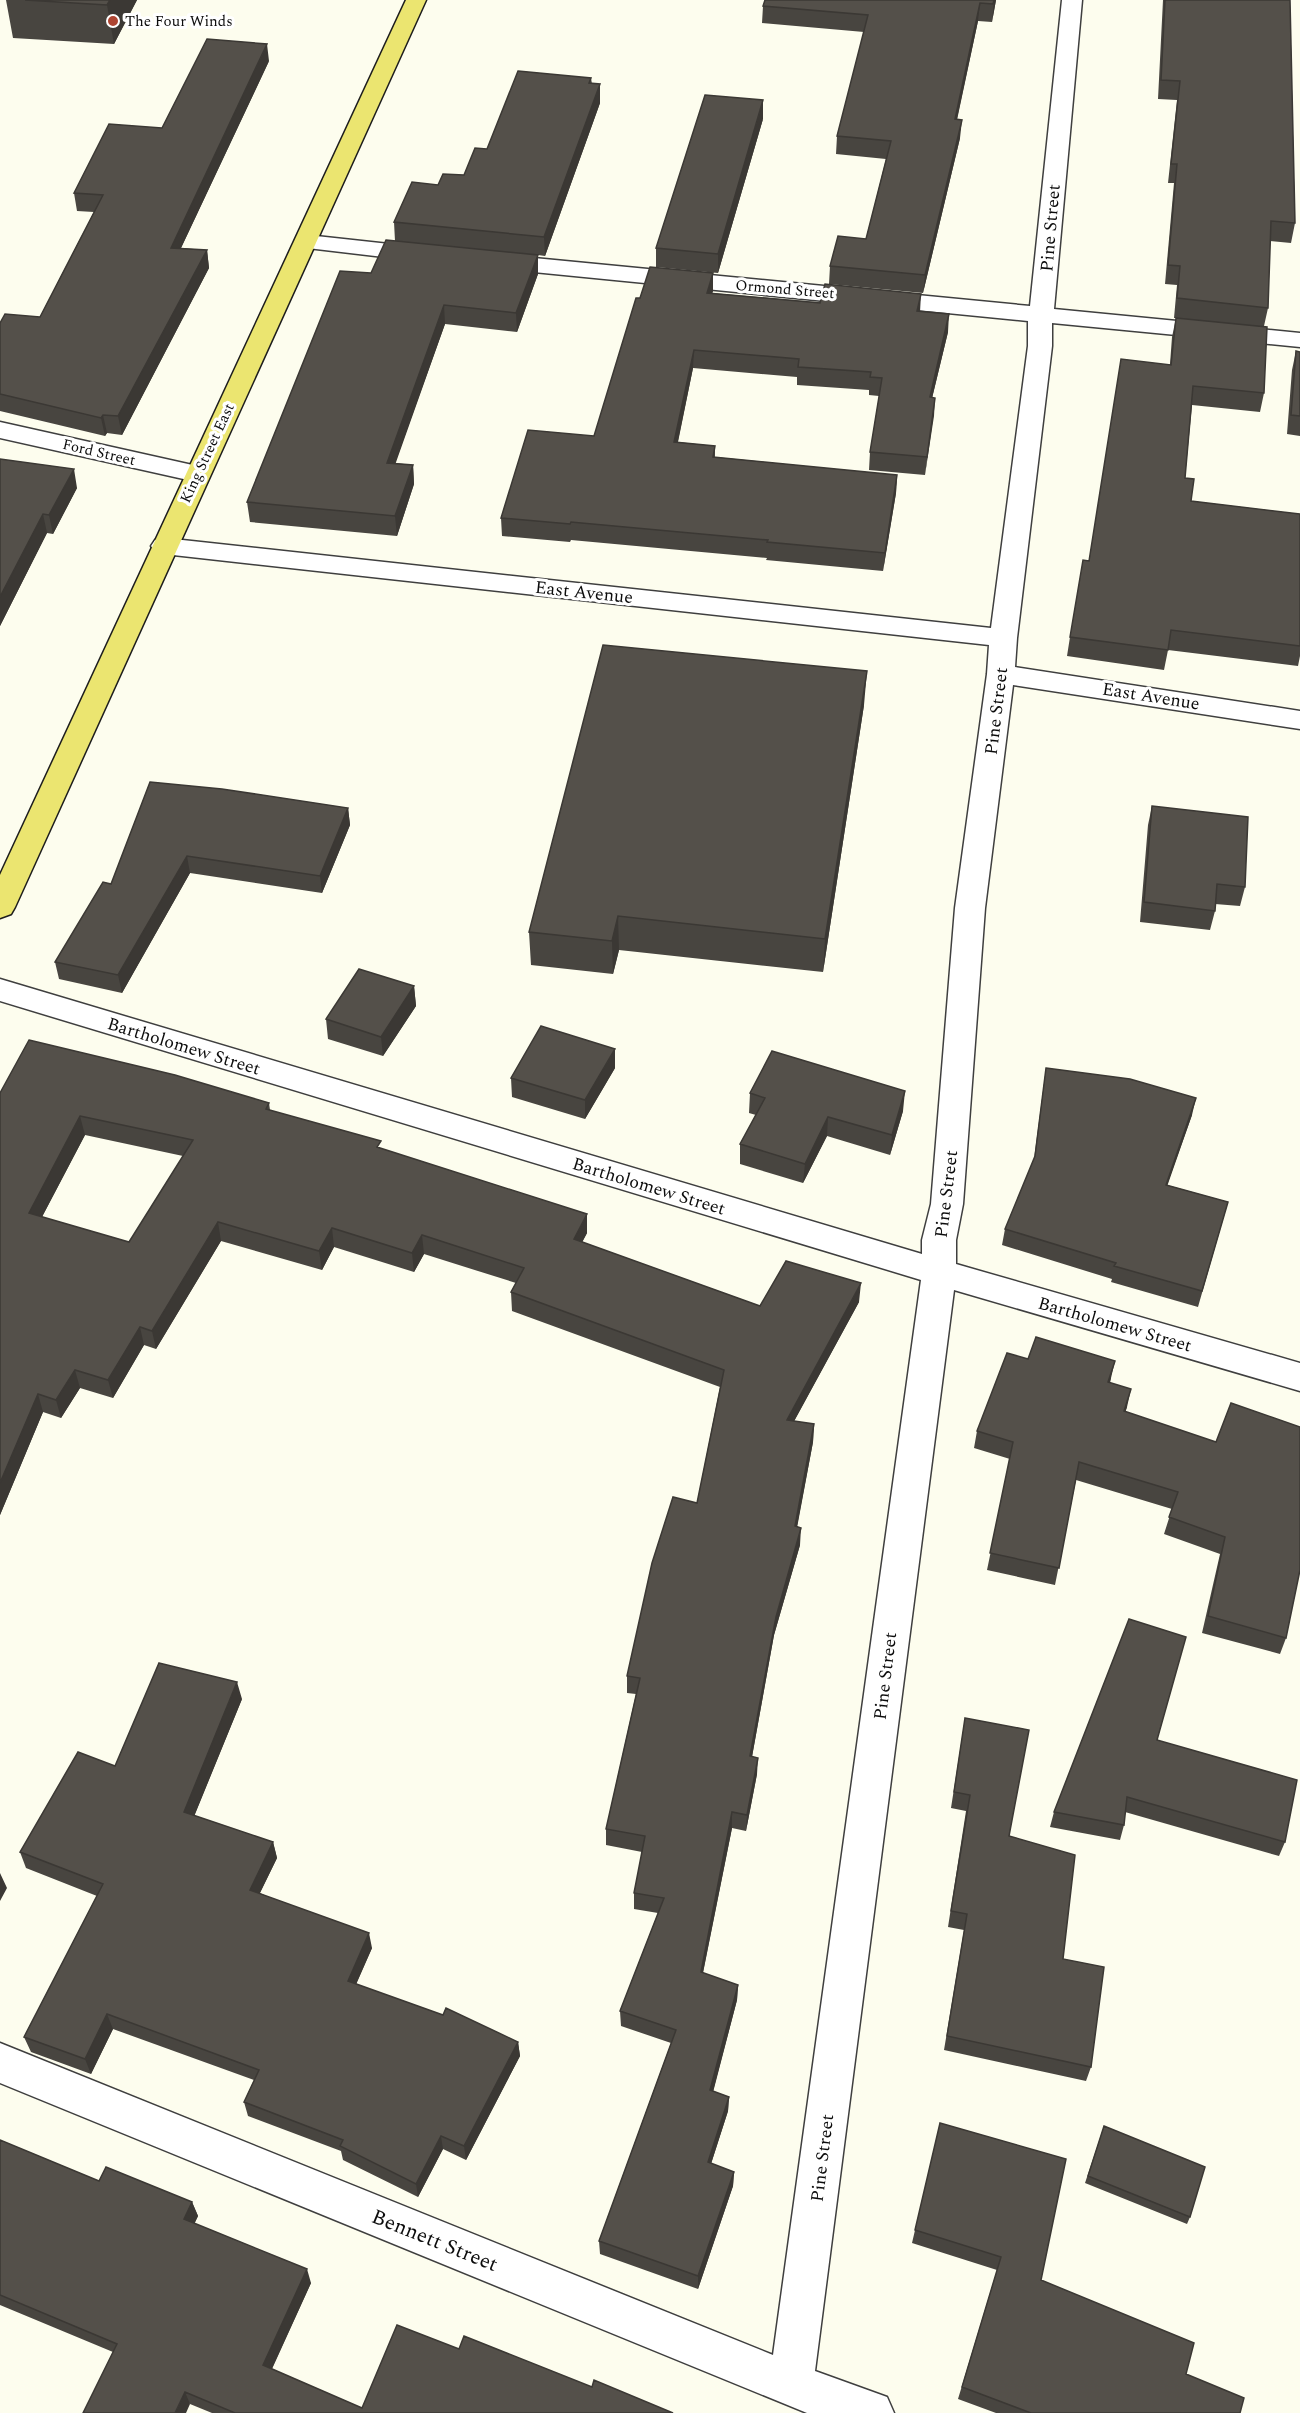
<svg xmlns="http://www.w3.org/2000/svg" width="1300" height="2413" viewBox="0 0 1300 2413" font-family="Spectral,serif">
  <rect width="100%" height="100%" fill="#fdfdee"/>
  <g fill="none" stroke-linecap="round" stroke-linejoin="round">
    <!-- minor casing -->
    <g stroke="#3f3f3f" stroke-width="3">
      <path id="minor" d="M1062,0h20l-28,309 246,24v14l-248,-24v23l-35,292 -2,29 285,44v18l-287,-44 -28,223 -22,296 -7,36v24l344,99v28l-346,-101 -139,1081 72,26 7,16h-87l-807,-330v-40l773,312 148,-1075 -921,-279v-22l922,275v-14l9,-36 24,-296 32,-234 2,-29 -825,-91 -9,-2 -4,-6 4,-6 9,-2 827,90 37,-282v-25l-535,-53 -8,-2 -4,-5 4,-5 8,-2 537,52z
        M307,235l119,13 8,2 4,5 -4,5 -8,2 -127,-15 -4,-5 4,-5z
        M0,422l197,44 9,3 4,5 -4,5 -9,3 -197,-44z"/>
    </g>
    <!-- major casing -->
    <g stroke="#1d1d1d" stroke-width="3">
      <path id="major" d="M406,0h20l-411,907 -4,7 -11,4v-43z"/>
    </g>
    <!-- minor -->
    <use href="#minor" fill="#fff" fill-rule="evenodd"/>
    <!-- major -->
    <use href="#major" fill="#ebe570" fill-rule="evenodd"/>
  </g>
  <!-- wall -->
  <path fill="#484540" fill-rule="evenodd" d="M6,0h131l-23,44 -101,-6z
    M765,0h231l-4,22 -14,-1 -21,99 3,18 -37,155 -94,-9 1,-18 36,-27 20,-80 -50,-5 1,-18 27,-104 -102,-9 1,-17z
    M1163,0h127l5,223 -4,20 -21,-2 -2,67 -4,18v67l-4,19 -68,-7 -7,73 6,23 109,13v142l-2,10 -130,-16 -4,20 -97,-14 3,-19 19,-76 81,-197 2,-27 4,-19h-2l3,-33 -12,-1 9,-101h-6l9,-83 -19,-1z
    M269,61l-88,187 26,2 2,18 -87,167 -15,-2 -2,3 -105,-25v-88l40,-6 54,-105 -17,-1 -3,-18 88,-65z
    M591,78l1,6 8,19 -55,153 -7,-1v19l-21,58 -72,-8 -50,139 18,2 1,19 -17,52 -147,-14 -3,-20 124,-229 24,-32 -1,-19 44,-37 26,-10 23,-26z
    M763,119l-45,154 -62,-6v-19z
    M713,291l-1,2 208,18 28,21 -16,66h3l-10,77 -56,-5 1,-18 9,-56 -10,-1v-5l-72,-5v-8l-104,-9 -15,74 37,4v11l182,18 -1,18 -13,78 -117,-11 1,-2 -196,-18 -1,2 -68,-6 -1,-18 93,-82 46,-138z
    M1296,351l4,1v84l-13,-2 5,-64z
    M0,459l77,29 -24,46 -6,-1 -47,93z
    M864,705l-41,267 -204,-22 -6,24 -82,-9 -2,-33z
    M150,782l198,26 2,17 -28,68 -132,-20 -68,120 -63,-14 -4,-17 56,-78z
    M1152,806l93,81 -5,19 -25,-2v7l-5,19 -70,-8 8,-97z
    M414,986l2,20 -33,50 -55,-17 -2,-20z
    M615,1068l-30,51 -73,-22 -1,-19z
    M1046,1068l146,47 -25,70 61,17 -30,105 -87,-25 1,-3 -110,-34 3,-16 29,-70z
    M0,1093l269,10 1,7 112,39 205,84 -5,9 178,64 99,-4 -65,119 20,3 -1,18 -16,84 3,19 -26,90 -22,122 5,17 -11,57 -14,-3 -29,145 35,12 -1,15 -24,91 16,6 -1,14 -17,53 23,8 -1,14 -35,103 -98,-35 -1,-13 72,-198 -50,-17 -1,-15 38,-98 -24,-4v-16l8,-41 -36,-7v-16l30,-135 -9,-1v-17l70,-173 23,-116 -208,-76 -1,-19 5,-9 -92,-29 -10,18 -80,-25 -12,23 -101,-29 -65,108 -12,-4 -31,53 -33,-10 -19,30 -18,-6 -43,103zM85,1135l98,21 -54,86 -87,-25z
    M750,1093l153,18 -13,44 -63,-19 -24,47 -63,-19v-20l16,-29 -7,-2z
    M1028,1359l83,19 -1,5 17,24 -2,5 91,30 70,196 -6,16 -78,-21 18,-79 -56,-20 8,-25 -96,-29 -21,105 -68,-15 23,-111 -36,-11 3,-17z
    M242,1699l-48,117 79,26 4,16 -17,35 112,55 -16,36 162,58 2,14 -54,104 -23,-11 -25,48 -75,-37 -2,-9 -93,-35 -4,-14 10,-22 -141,-51 -22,45 -60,-22 -7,-15 73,-141 -71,-28 -6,-16 95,-86z
    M965,1718l44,118 54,123 28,108 -5,14 -142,-31 20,-120 -16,-3 18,-116 -15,-3z
    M1157,1740l128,102 -6,14 -154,-44 -1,13 -4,15 -70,-13 4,-15z
    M940,2123l101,157 145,94 54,39h-244l-38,-14 39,-129 -85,-27z
    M1104,2126l86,91 -3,7 -102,-41z
    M0,2140l99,41 93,21 6,14 -4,8 117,59 -39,86 90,39 97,-59 133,38 81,26h-461l-22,-9 -77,-52 -113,-47z"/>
  <!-- shaded-wall -->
  <path fill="#3b3834" d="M110,0h27l-23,44 -7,-39z
    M994,0h2l-4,22z
    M980,3l-2,18 -25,116 2,-18z
    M267,44l2,17 -96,204 -2,-17z
    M600,84v19l-55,153 -1,-19z
    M763,100v19l-45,154v-19z
    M962,120l-2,18 -37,155 2,-18z
    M207,250l2,18 -87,167 -4,-19z
    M538,255v19l-21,58 -1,-19z
    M713,273v18l-6,20v-18z
    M921,294l-1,18 -3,-1z
    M444,305l1,19 -56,158 -2,-19z
    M949,314l-1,18 -20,83 2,-18z
    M694,350l-1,18 -19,92v-18z
    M935,398l-1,18 -9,59 2,-18z
    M103,415l4,18 -2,3 -4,-18z
    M413,465l1,19 -17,52 -2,-20z
    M74,469l3,19 -24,46 -4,-19z
    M897,475l-1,18 -13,78 2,-18z
    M43,514l4,19 -47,93v-29z
    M867,671l-3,34 -41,267 2,-33z
    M348,808l2,17 -28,68 -2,-17z
    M187,856l3,17 -68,120 -4,-18z
    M618,916l1,34 -6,24 -1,-33z
    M414,986l2,20 -33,50 -2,-19z
    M615,1049v19l-30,51v-19z
    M905,1091l-2,20 -13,44 2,-20z
    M1196,1098l-4,17 -30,86 4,-16z
    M80,1116l5,19 -51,97 -5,-19z
    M828,1117l-1,19 -24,47 2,-19z
    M587,1214v19l-13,25v-19z
    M218,1222l3,19 -65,108 -4,-18z
    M332,1228l2,19 -12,23 -3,-19z
    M422,1235l2,19 -10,18 -2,-19z
    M861,1283l-2,19 -74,136 2,-18z
    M140,1327l4,18 -31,53 -5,-18z
    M1115,1361l-4,17 -7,22 4,-18z
    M75,1370l5,18 -19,30 -5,-18z
    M1131,1389l-4,18 -7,22 4,-18z
    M38,1394l5,18 -43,103v-32z
    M814,1424l-1,18 -19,102 1,-18z
    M801,1528l-1,17 -26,90 -25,138 1,-17 26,-139z
    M237,1682l5,17 -53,130 -5,-17z
    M758,1758l-1,16 -11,57 1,-16z
    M732,1812v16l-32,159 1,-15z
    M273,1842l4,16 -23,47 -4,-15z
    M0,1873l7,15 -7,13z
    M369,1933l3,15 -21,48 -3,-15z
    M738,1985l-1,15 -27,104v-14z
    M107,2014l6,15 -22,45 -6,-15z
    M518,2042l2,14 -54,104 -2,-14z
    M729,2097l-1,14 -21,65 1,-14z
    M441,2136l2,13 -25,48 -2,-13z
    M734,2172l-1,14 -35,103v-13z
    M192,2202l6,14 -8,17 -6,-14z
    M307,2269l4,14 -43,94 -5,-12z
    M185,2392l5,12 -4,9h-11z"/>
  <!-- building -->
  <path fill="#54504a" stroke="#3b3834" stroke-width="1.5" fill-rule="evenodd" d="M25,0h85l-3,5z
    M765,0h229l-1,4 -13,-1 -25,116 7,1 -37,155 -95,-9 8,-30 28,3 25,-98 -54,-5 31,-121 -105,-9z
    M1165,0h125l5,223 -24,-2 -3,87 -91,-10 3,-32 -12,-1 9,-101h-6l9,-83 -19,-1z
    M207,39l60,5 -96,204 36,2 -89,166 -15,-1 -2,3 -101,-24v-71l5,-9 35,3 63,-122 -29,-2 35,-69 53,4z
    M518,71l73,7 -2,5 11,1 -56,153 -150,-15 18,-40 26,3 5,-11 21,1 11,-27 12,1z
    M705,95l58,5 -45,154 -62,-6z
    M386,240l152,15 -22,58 -72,-8 -57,158 26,2 -18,51 -148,-14 93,-231 31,2z
    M650,267l63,6 -6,20 113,10 5,-19 96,10 -4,17 32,3 -19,83 5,1 -8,59 -57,-5 12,-74 -12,-1 1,-5 -73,-5 1,-8 -105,-9 -20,92 41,4 -2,11 184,18 -12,78 -118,-11 1,-2 -197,-18 -1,2 -69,-6 27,-88 66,6 42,-138h4z
    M1176,318l91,9 -3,66 -71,-7 -8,92 9,1 -3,22 109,13v132l-129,-16 -3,20 -98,-13 13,-77 6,1 32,-202 50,6z
    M1296,351l4,1v64l-9,-1z
    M0,459l74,10 -25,46 -6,-1 -43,83z
    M603,645l264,26 -42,268 -207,-23 -6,25 -83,-9z
    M150,782l72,7 126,19 -28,68 -133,-20 -69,119 -63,-13 48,-80 8,2z
    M1152,806l96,11 -3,70 -28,-3 -2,27 -71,-9z
    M359,969l55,17 -33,51 -55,-18z
    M541,1026l74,23 -30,51 -74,-22z
    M29,1040l146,35 94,28 -3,6 115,32 -4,6 210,67 -13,25 186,67 26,-45 75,22 -74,137 27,4 -19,102 6,2 -25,89 -26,139 8,2 -11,57 -15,-3 -31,160 37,13 -28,105 19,7 -21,65 26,10 -36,104 -99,-35 77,-211 -56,-19 44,-113 -30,-5 11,-57 -39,-7 34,-151 -13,-2 25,-113 21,-66 24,6 27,-133 -213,-78 13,-24 -102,-33 -10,18 -80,-25 -13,23 -101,-29 -66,109 -12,-4 -32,53 -33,-10 -19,30 -18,-6 -38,89v-390zM80,1116l113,24 -64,102 -100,-29z
    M772,1051l133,40 -13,44 -64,-18 -23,47 -65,-20 25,-46 -15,-5z
    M1046,1068l84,11 66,19 -30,87 62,17 -26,89 -88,-25 2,-3 -111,-34 30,-73z
    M1036,1337l79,24 -7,21 23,7 -7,22 92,31 15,-39 69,24v143l-14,68 -78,-22 17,-79 -56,-20 9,-25 -99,-30 -20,106 -69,-15 23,-111 -36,-11 30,-78 21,6z
    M1129,1619l57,18 -29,103 140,40 -12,62 -158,-45 -3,28 -70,-13z
    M159,1663l78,19 -53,130 89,30 -23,48 119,43 -21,48 95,34 3,-7 72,34 -54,104 -23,-10 -25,48 -76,-38 3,-6 -99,-38 15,-32 -152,-56 -22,45 -61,-22 79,-153 -83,-32 58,-100 37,14z
    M965,1718l64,12 -20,106 66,19 -12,104 41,8 -13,100 -144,-31 20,-122 -16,-3 19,-116 -16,-3z
    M940,2123l126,36 -25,121 153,63 -8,31 58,24 -4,15h-209l-69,-26 39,-130 -86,-27z
    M1104,2126l101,41 -15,50 -102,-41z
    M0,2140l99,41 7,-14 86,35 -8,17 123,50 -44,96 99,43 35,-83 62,24 5,-13 128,51 2,-7 79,33h-438l-50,-21 -10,21h-92l34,-69 -117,-49z"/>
  <!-- markers -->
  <circle fill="#ae4532" stroke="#fff" stroke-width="2" cx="113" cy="21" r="6"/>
  <g text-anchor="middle" stroke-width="6" stroke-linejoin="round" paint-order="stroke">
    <!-- far-poi labels -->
    <g font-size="15" fill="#0c0c0c" stroke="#fff" text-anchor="start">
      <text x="125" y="26">The Four Winds</text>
    </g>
    <!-- far-street labels -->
    <g font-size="15" fill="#0c0c0c" stroke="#fff">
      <text transform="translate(785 289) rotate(5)" y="5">Ormond Street</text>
      <text transform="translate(99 452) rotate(13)" y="5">Ford Street</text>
      <text transform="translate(207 453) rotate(-65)" y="5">King Street East</text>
    </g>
    <!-- street labels -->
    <g font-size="18" fill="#0c0c0c" stroke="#fff">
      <text transform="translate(1050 228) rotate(-85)" y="6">Pine Street</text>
      <text transform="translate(584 592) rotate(6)" y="6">East Avenue</text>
      <text transform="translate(1151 696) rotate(9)" y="6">East Avenue</text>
      <text transform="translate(996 711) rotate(-83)" y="6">Pine Street</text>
      <text transform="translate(184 1046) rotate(17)" y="6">Bartholomew Street</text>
      <text transform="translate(649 1186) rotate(17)" y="6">Bartholomew Street</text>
      <text transform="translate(946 1194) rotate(-83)" y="6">Pine Street</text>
      <text transform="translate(1115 1324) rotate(16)" y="6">Bartholomew Street</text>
      <text transform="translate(885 1676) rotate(-83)" y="6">Pine Street</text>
      <text transform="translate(822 2158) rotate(-83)" y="6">Pine Street</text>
    </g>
    <!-- near-street labels -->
    <g font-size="21" fill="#0c0c0c" stroke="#fff">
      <text transform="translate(435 2240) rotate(22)" y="7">Bennett Street</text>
    </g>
  </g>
</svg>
